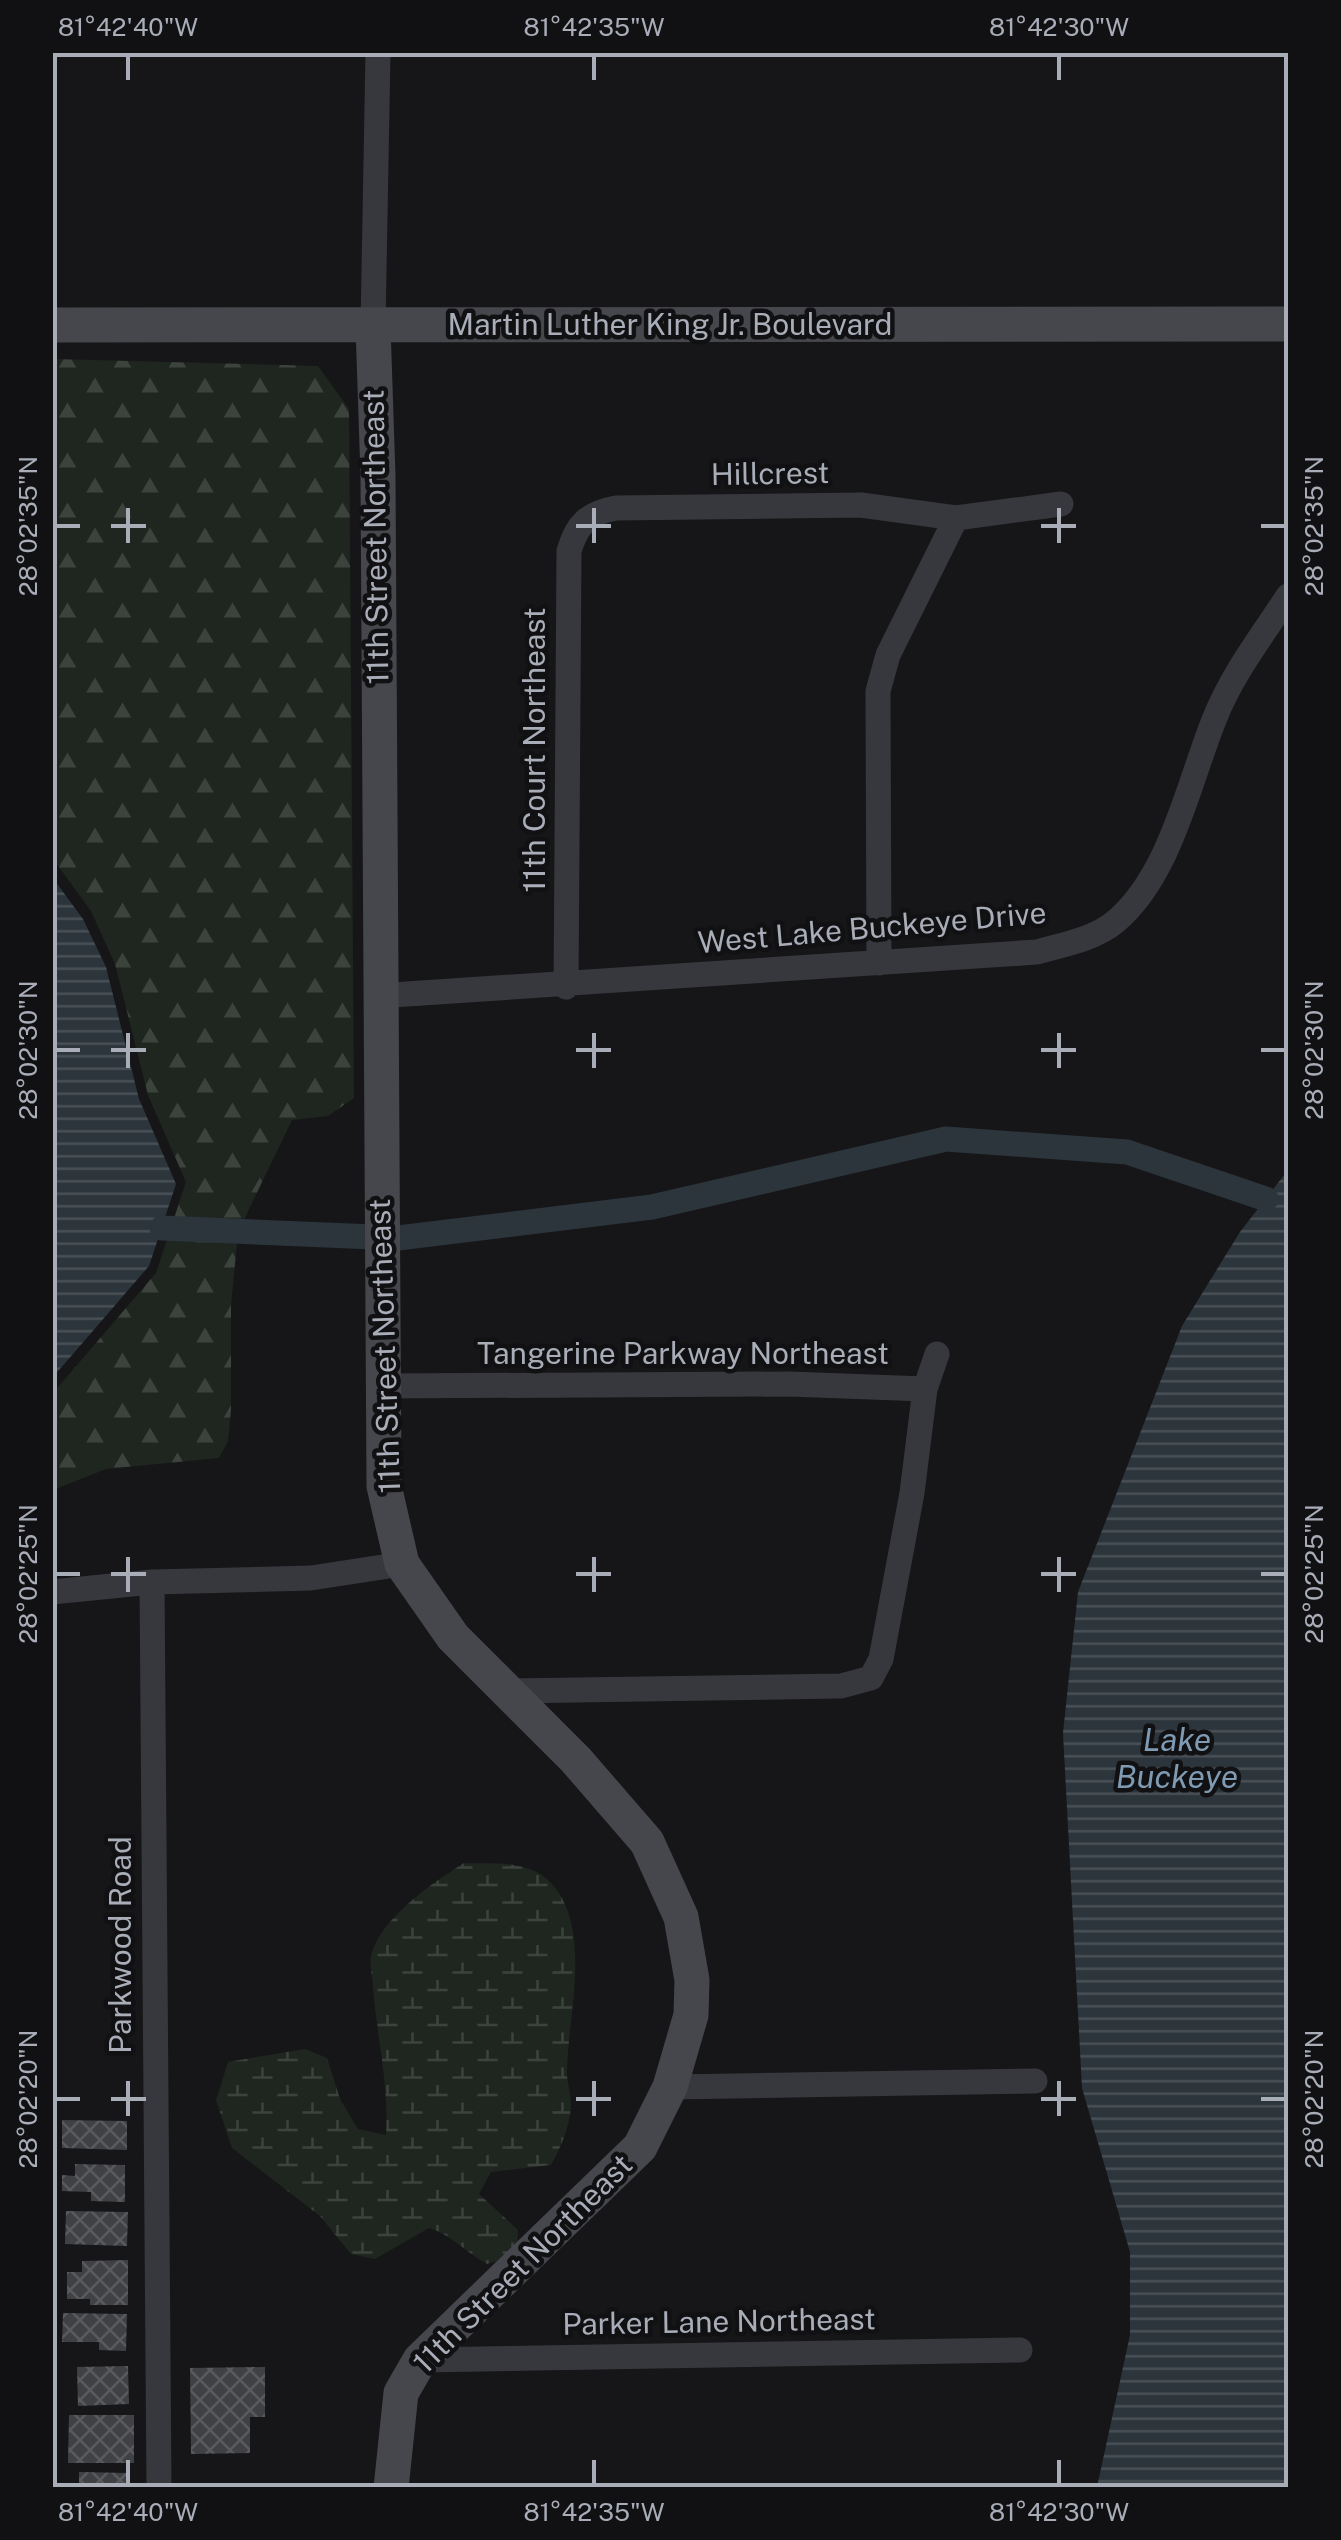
<svg xmlns="http://www.w3.org/2000/svg" width="1341" height="2540" viewBox="0 0 1341 2540" font-family="'Public Sans',sans-serif">
  <defs>
    <pattern id="forest-firs" width="22" height="20" patternUnits="userSpaceOnUse" patternTransform="scale(2.5)"><rect width="22" height="20" fill="#1e261f"/><path d="M5 1l3.5 6h-7zM16 11l3.5 6h-7z" fill="#3c433d"/></pattern>
    <pattern id="wetland-marsh" width="20" height="14" patternUnits="userSpaceOnUse" patternTransform="scale(2.5)"><rect width="20" height="14" fill="#1e261f"/><path d="M1 5h8M5 5V1M11 12h8M15 12V8" fill="none" stroke="#3c433d"/></pattern>
    <pattern id="water-rules" width="6" height="5" patternUnits="userSpaceOnUse" patternTransform="scale(2.5)"><rect width="6" height="5" fill="#2c353c"/><path d="M0 2.5h6" fill="none" stroke="#485056"/></pattern>
    <pattern id="building-cross-hatch" width="8" height="8" patternUnits="userSpaceOnUse" patternTransform="scale(2.5)"><rect width="8" height="8" fill="#404145"/><path d="M0 0l8 8M0 8l8-8" fill="none" stroke="#595a5e"/></pattern>
  </defs>
  <rect width="100%" height="100%" fill="#161618"/>
  <!-- forest -->
  <path fill="url(#forest-firs)" d="M53,359l265,7 31,43 5,689 -26,18 -36,4 -54,112 -7,74v104l-3,31 -9,17 -113,11 -53,21v-97l103,-120 30,-91 -38,-87 -33,-131 -24,-53 -38,-52z"/>
  <!-- wetland -->
  <path fill="url(#wetland-marsh)" d="M464,1863c29,1 65,-4 87,20 42,45 17,132 16,187 -1,12 5,25 4,37 -2,21 -10,40 -20,58l-60,7 -12,22 39,36 -1,21 -7,7 -23,6c-20,-11 -37,-30 -58,-36l-54,31 -24,-5 -31,-38 -88,-68 -16,-48 12,-38 77,-13 22,9 13,41 18,30 28,6c3,-51 -9,-98 -13,-148 0,-9 -4,-23 -2,-31 9,-38 63,-74 93,-93z"/>
  <!-- water -->
  <path fill="url(#water-rules)" d="M52,877l31,42 23,48 33,132 37,85 -27,82 -96,111z
    M1288,1170v1317h-191l33,-152v-83l-48,-164 -19,-355 15,-141 104,-266 58,-94z"/>
  <g fill="none" stroke-linecap="round" stroke-linejoin="round">
    <!-- canal -->
    <path stroke="#2c353c" stroke-width="25" d="M162,1228l236,10 254,-31 294,-68 181,13 139,47"/>
  </g>
  <!-- building -->
  <path fill="url(#building-cross-hatch)" d="M62,2120l65,1v29l-65,-2z
    M75,2164l50,1v37l-34,-1v-9l-29,-1v-16l13,1z
    M66,2211l62,1 -1,34 -62,-2z
    M128,2260v45h-38v-6h-23v-27h15v-11z
    M63,2313l64,1 -1,37 -27,-1v-8h-37z
    M128,2366l1,38 -51,2 -1,-39z
    M265,2367v50h-15v36l-59,1 -1,-86z
    M69,2415h65v48h-66z
    M79,2472l50,1v15h-50z"/>
  <g fill="none" stroke-linecap="round" stroke-linejoin="round">
    <!-- street -->
    <path stroke="#37383d" stroke-width="25" d="M373,326l5,-274
      M879,963l-1,-272 10,-36 68,-137
      M566,987l3,-436c8,-27 19,-38 47,-43l245,-3 95,13 105,-14
      M377,996l660,-44c24,-7 58,-13 78,-30 55,-46 73,-137 99,-202 18,-46 48,-84 74,-124
      M382,1386l407,-2 136,5
      M152,1582l7,906
      M52,1592l100,-10 159,-4 91,-14
      M508,1691l333,-5 30,-8 10,-19 31,-166 13,-104 12,-35
      M670,2087l365,-6
      M420,2360l600,-10"/>
    <!-- secondary -->
    <path stroke="#45474d" stroke-width="35" d="M52,325l1236,-1
      M373,326l5,150 6,1010 18,78 51,73 123,123 71,82 34,75 11,63 -1,35 -21,72 -30,60 -220,213 -19,33 -10,95"/>
  </g>
  <!-- ticks -->
  <path fill="none" stroke="#a8adb8" stroke-width="4" d="M128,55v25M594,55v25M1059,55v25M128,508v35M594,508v35M1059,508v35M55,526h25M111,526h35M576,526h35M1041,526h35M1261,526h25M128,1033v35M594,1033v35M1059,1033v35M55,1050h25M111,1050h35M576,1050h35M1041,1050h35M1261,1050h25M128,1557v35M594,1557v35M1059,1557v35M55,1574h25M111,1574h35M576,1574h35M1041,1574h35M1261,1574h25M128,2081v35M594,2081v35M1059,2081v35M55,2099h25M111,2099h35M576,2099h35M1041,2099h35M1261,2099h25M128,2460v25M594,2460v25M1059,2460v25"/>
  <g text-anchor="middle" stroke-width="9" stroke-linejoin="round" paint-order="stroke">
    <!-- street labels -->
    <g font-size="30" fill="#a8adb8" stroke="#111113">
      <text x="670" y="335">Martin Luther King Jr. Boulevard</text>
      <text transform="translate(770 474) rotate(-1)" y="10">Hillcrest</text>
      <text transform="translate(376 537) rotate(-91)" y="10">11th Street Northeast</text>
      <text transform="translate(535 750) rotate(-90)" y="10">11th Court Northeast</text>
      <text transform="translate(872 928) rotate(-5)" y="10">West Lake Buckeye Drive</text>
      <text transform="translate(385 1346) rotate(-92)" y="10">11th Street Northeast</text>
      <text x="683" y="1364">Tangerine Parkway Northeast</text>
      <text transform="translate(121 1945) rotate(-90)" y="10">Parkwood Road</text>
      <text transform="translate(523 2264) rotate(-45)" y="10">11th Street Northeast</text>
      <text transform="translate(719 2322) rotate(-1)" y="10">Parker Lane Northeast</text>
    </g>
    <!-- water labels -->
    <g font-size="32" font-style="italic" fill="#7f9bb3" stroke="#111113">
      <text x="1177" y="1751">Lake<tspan x="1177" dy="37">Buckeye</tspan></text>
    </g>
  </g>
  <!-- border -->
  <rect width="1341" height="2540" fill="none" stroke="#111113" stroke-width="110"/>
  <rect x="55" y="55" width="1231" height="2430" fill="none" stroke="#a8adb8" stroke-width="4"/>
  <g font-size="25" text-anchor="middle" fill="#a8adb8">
    <text x="128" y="36">81°42'40"W</text>
    <text x="594" y="36">81°42'35"W</text>
    <text x="1059" y="36">81°42'30"W</text>
    <text transform="translate(28 526) rotate(-90)" y="9">28°02'35"N</text>
    <text transform="translate(1314 526) rotate(-90)" y="9">28°02'35"N</text>
    <text transform="translate(28 1050) rotate(-90)" y="9">28°02'30"N</text>
    <text transform="translate(1314 1050) rotate(-90)" y="9">28°02'30"N</text>
    <text transform="translate(28 1574) rotate(-90)" y="9">28°02'25"N</text>
    <text transform="translate(1314 1574) rotate(-90)" y="9">28°02'25"N</text>
    <text transform="translate(28 2099) rotate(-90)" y="9">28°02'20"N</text>
    <text transform="translate(1314 2099) rotate(-90)" y="9">28°02'20"N</text>
    <text x="128" y="2521">81°42'40"W</text>
    <text x="594" y="2521">81°42'35"W</text>
    <text x="1059" y="2521">81°42'30"W</text>
  </g>
</svg>
